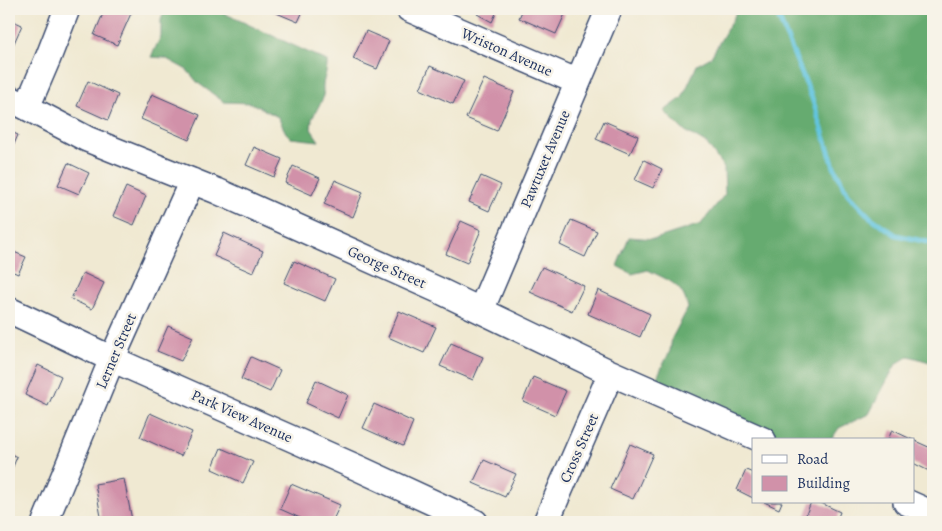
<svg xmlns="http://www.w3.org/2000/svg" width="942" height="531" viewBox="0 0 942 531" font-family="Alegreya,serif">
  <rect width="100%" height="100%" fill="#f7f3e8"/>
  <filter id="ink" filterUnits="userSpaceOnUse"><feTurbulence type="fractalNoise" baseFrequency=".02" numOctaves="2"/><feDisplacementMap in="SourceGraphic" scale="10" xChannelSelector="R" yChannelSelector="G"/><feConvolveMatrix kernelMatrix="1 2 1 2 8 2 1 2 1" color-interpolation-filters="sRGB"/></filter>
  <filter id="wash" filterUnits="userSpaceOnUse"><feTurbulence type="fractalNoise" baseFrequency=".0096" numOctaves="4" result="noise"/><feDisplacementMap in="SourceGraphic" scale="20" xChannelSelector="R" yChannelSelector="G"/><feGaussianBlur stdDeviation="1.12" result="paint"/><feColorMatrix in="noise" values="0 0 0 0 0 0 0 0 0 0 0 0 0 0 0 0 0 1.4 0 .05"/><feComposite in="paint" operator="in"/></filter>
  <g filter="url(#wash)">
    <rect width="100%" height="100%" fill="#f0e9d2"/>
    <!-- forest -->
    <path fill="#66ab70" stroke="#406d67" d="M165,9h50l112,52c1,14 -7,20 -3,35l-12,23 -1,10 8,12 -28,-3 -5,-5 -8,-16 -27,-14 -27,-1 -26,-19 -11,-13 -22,-12 -14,-1 10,-21v-16z
      M735,9h198v354l-24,-7 -13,8 -27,50 -30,14 -8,12h-69l-111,-51 19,-38 2,-13 16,-30c-6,-25 -19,-27 -40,-38l-16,4 -15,-8 12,-29 26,2 46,-15 24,-30 -1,-26 -17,-24 -25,-15 -18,-18 18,-13 15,-33 14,-8 24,-42z"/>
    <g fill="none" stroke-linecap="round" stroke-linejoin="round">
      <!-- stream -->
      <path stroke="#62c5e0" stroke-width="5" d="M775,9l37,89 22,69 14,27 22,23 26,18 31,7h6"/>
    </g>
    <g id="blocks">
      <!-- building -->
      <path fill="#d191a9" d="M105,9h28l-16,36 -23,-10z
        M267,9h37l-6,13z
        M479,9h19l-6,13 -15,-8z
        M523,9h31l11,5 -9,20 -37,-16z
        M9,19l13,6 -11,25 -2,-1z
        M366,31l23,10 -12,28 -24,-10z
        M430,66l34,15 -11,23 -33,-15z
        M484,79l30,13 -17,39 -31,-13z
        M88,81l30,14 -10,25 -31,-14z
        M152,94l48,21 -11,25 -48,-21z
        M604,121l34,15 -8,18 -34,-15z
        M9,131l9,4 -9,21z
        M254,147l28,12 -8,18 -28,-12z
        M644,160l18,9 -9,19 -18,-8z
        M68,163l21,10 -10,21 -21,-9z
        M293,166l27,12 -8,17 -27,-12z
        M481,176l20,9 -12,26 -20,-9z
        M335,180l28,12 -10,25 -29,-13z
        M126,187l20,9 -12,29 -21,-9z
        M571,220l26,11 -12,26 -25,-12z
        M461,221l20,9 -14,33 -21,-9z
        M224,233l39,18 -10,22 -39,-17z
        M9,250l17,7 -8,17 -9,-4z
        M294,261l41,18 -10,22 -41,-18z
        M542,267l42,19 -12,25 -42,-19z
        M83,273l21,10 -12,26 -21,-10z
        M598,290l52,24 -10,23 -52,-23z
        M399,311l37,16 -12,26 -36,-16z
        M168,326l25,11 -12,24 -24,-10z
        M451,343l32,14 -10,23 -33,-14z
        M251,357l29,13 -10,22 -29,-13z
        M38,365l23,11 -13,30 -23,-11z
        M533,377l33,14 -11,24 -32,-14z
        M316,380l32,15 -10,23 -32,-15z
        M374,404l39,18 -10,24 -40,-18z
        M150,413l42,19 -11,24 -41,-19z
        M892,430l21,10h-25z
        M913,440l20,9v18l-2,5 -18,-9z
        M630,444l23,10 -20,45 -23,-10z
        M221,448l32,14 -10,21 -31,-14z
        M9,453l8,4 -8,19z
        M484,460l32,14 -11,23 -32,-14z
        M746,470l7,3v25l-16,-8z
        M124,479l8,41 -12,2h-18l-7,-38z
        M291,484l49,21 -8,17h-23l-29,-13z
        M764,502h18l-3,7z
        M811,502h8l21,10 -4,10h-33z"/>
    </g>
  </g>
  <g filter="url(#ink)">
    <use href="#blocks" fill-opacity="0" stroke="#3b4b6f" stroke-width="1"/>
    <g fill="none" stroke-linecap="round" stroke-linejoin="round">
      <!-- minor casing -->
      <g stroke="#3b4b6f" stroke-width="28">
        <path id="minor" d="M409,9l169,73
          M9,98l78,41 130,52 221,99 173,83 152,67
          M27,107l21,-49 19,-49
          M9,310l103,49 246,109 117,54
          M481,310l128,-301
          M906,502l27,12
          M45,522l67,-163 80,-178
          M546,522l65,-149"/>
      </g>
      <!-- minor -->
      <use href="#minor" stroke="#fff" stroke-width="25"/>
    </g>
  </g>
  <g text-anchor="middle" stroke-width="5" stroke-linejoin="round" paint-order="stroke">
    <!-- street labels -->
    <g font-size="15" fill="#1b2f5e" stroke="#f7f3e8">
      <text transform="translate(507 52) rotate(24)" y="5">Wriston Avenue</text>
      <text transform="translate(545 159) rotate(-67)" y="5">Pawtuxet Avenue</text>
      <text transform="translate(387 267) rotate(24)" y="5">George Street</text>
      <text transform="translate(116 351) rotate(-67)" y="5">Lerner Street</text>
      <text transform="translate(242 416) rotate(24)" y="5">Park View Avenue</text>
      <text transform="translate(579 448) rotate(-66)" y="5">Cross Street</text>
    </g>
  </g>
  <!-- margin -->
  <rect width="942" height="531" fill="none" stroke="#f7f3e8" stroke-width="30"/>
  <!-- legend -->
  <rect x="752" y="438" width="162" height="65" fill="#f7f3e8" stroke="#9fa5b1"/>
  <rect x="762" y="455" width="25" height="8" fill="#ffffff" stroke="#9fa5b1"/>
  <text x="797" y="464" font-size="15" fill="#1b2f5e">Road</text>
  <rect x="762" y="476" width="25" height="15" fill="#d191a9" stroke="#9fa5b1"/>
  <text x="797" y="488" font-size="15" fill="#1b2f5e">Building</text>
</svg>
